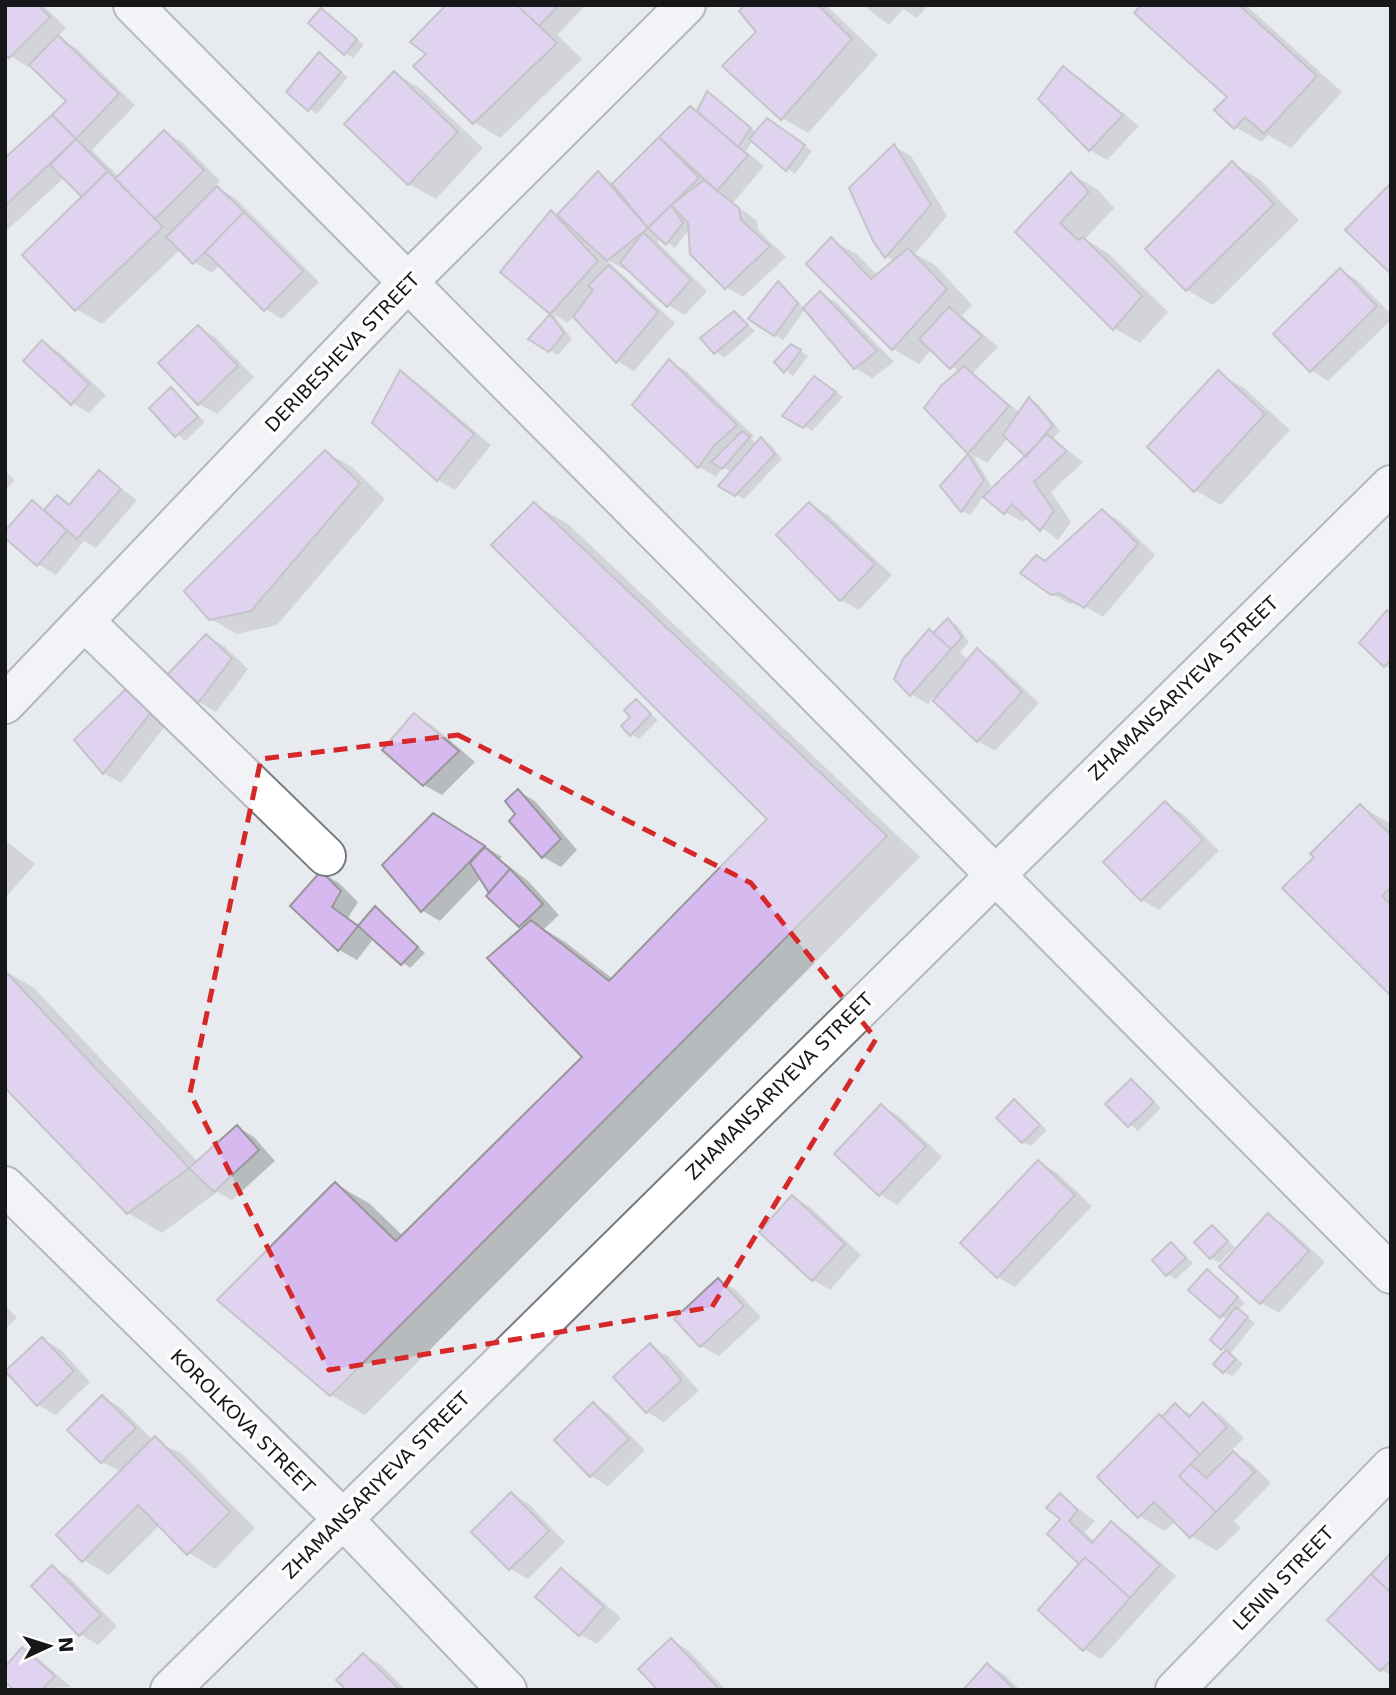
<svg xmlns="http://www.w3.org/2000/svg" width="1396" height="1695" viewBox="0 0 1396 1695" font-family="'DejaVu Sans',sans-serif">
  <rect width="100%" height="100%" fill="#e7eaee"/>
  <!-- shadow -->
  <path fill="#0003" d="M5,5h38l23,23 -9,9 19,11 59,57 -43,45 27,27 45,-45 18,10 38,39 -5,5 20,12 84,84 -37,37 -17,-10 -45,-45 -8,9 -18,-11 -13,-13 -79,75 -26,-15 8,-112 -19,-20 -60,55v-73l63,-58 -38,-37 -2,3 -23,-15z
    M448,5h138l-29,30 25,24 -82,79 -26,-16 -46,-68z
    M747,5h79l52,50 -70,78 -26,-15 -23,-86z
    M863,5h65l-11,13 -14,-9 -14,16z
    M1143,5h103l96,87 -51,56 -23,-13 -6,7 -27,-15 -6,-30z
    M329,15l35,30 -11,13 -8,-5z
    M319,55l29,22 -31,37 -29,-22z
    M1063,69l18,10 58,47 -32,34 -17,-10 -50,-51z
    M394,73l27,16 62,59 -47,51 -27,-15 -62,-60z
    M708,94l49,39 18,-8 37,26 -17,23 -42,-34 -7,11 18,15 -31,37 23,17 3,11 27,26 -43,40 -17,-10 -36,-59 -15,20 -13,-10 -5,4 50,49 -22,24 -17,-10 -40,-37 -3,2 -23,-14 73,67 -41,48 -17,-10 -43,-45 -6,7 -15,-9 19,25 -14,16 -27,-16 21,-25 -50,-42 50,-60 7,4 39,-42 17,10 75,-75 8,4z
    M894,146l17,10 36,60 -32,38 20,11 37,40 -10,11 36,31 -25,26 47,40 10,-14 8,5 22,27 -7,8 30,23 -32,30 20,30 -13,18 -30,-23 -5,5 -18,-10 22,-56 -19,-18 -21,25 -14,-8 18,31 -21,29 -8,-4 -20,-24 30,-34h-3l-10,-81 -27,-23 -13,15 -26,-15 -62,-109 27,15 20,21 17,-14 -8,-5 -12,-16z
    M1233,164l26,15 40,41 -86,85 -26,-15z
    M1071,174l26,15 17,19 -29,31 24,15 59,58 -28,31 -26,-15 -96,-96z
    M1340,270l17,10 34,34v6l-63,61 -17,-11z
    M778,283l27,26 15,-16 17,10 57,59 -22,16 -17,-10 -49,-60 -23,32 -8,-5z
    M734,313l21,18 -31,27 -22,-20z
    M198,327l17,10 39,40 -37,37 -18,-10z
    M43,343l17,10 46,42 -17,18 -17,-10z
    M800,351l8,5 -15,20 -17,-14z
    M669,361l17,10 68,65 -3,3 7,5 4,-5 8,5 12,15 -38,40 -23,-14 11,-12 -9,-6 -7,10 -17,-10z
    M401,373l17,10 73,62 -36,45 -17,-10z
    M1218,373l26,15 46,42 -69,75 -26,-15z
    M822,383l21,14 -31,34 -27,-16z
    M171,389l34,33 -20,19 -34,-33z
    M325,452l27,15 33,32 -108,126 -40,9 -26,-15z
    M5,471l10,9 -10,10z
    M99,472l38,28 -41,48 -12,-7 -28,34 -18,-11 -6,-62 14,8 11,-13 13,8z
    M534,504l34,20 352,333 -555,558 -34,-20 -112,-95 117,-116 34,20 33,32 181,-179 -60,-129 -33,-35 -10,-15 -41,43 -17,-10 -39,-46 67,-40 51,32 -2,2 28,22 31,34 -15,14 21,13 48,37 157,-160z
    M809,504l18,10 65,61 -33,35 -18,-10 -62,-65z
    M1102,511l18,10 35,34 -52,62 -25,-15 -8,2 -18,-10 -6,-32z
    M1391,614v55l-6,-3z
    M948,621l9,4 12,17 -9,10 9,9 8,-11 17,10 45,43 -44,48 -17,-10 -45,-43 -5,6 -17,-10 19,-63 5,3z
    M206,636l18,10 24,23 -32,43 -17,-10z
    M134,685l38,32 -51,66 -17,-10 -28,-33z
    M636,701l22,19 -19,19 -8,-5z
    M415,715l17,10 43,37 -33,33 -18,-10 -40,-35z
    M518,791l17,10 42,49 -16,17 -18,-10 -32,-36 6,-7z
    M1165,804l18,10 36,37 -60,59 -17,-10z
    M1360,806l31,18v170l-75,-137z
    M5,840l30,24 -30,34z
    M322,873l17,10 19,19 -10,16 12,9 16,-19 49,45 -15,15 -36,-30 -17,22 -18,-10 -46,-44z
    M5,971l29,17 164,174 39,-35 17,10 21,24 -43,39 -15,-8 -55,41 -34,-20 -123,-128z
    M1131,1081l30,27 -23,23 -30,-27z
    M1014,1102l33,28 -16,16 -8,-4z
    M881,1106l18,10 43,41 -45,48 -17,-11z
    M1039,1162l17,10 36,34 -77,81 -17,-10z
    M792,1197l18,10 51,48 -31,35 -17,-10z
    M1268,1215l18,11 39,36 -46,51 -18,-10 -39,-36z
    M1212,1227l23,20 -16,16 -8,-5z
    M1172,1244l21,19 -17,16 -9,-5z
    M1207,1271l38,32 -7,7 17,13 -25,31 13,10 -11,12 -8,-4 3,-21 -15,-12 16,-19 -7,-4z
    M718,1280l18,10 25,27 -42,39 -18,-10 -24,-26z
    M5,1305l12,13 -12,11z
    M42,1339l18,10 30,33 -34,33 -18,-10z
    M650,1346l18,10 31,35 -35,31 -17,-10z
    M102,1397l18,10 33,33 28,13 74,75 -40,41 -26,-16 -29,-28 -51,50 -26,-15 38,-88 -19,-10 -32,-32z
    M593,1404l17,11 35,35 -37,36 -17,-10z
    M1203,1405l18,10 23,23 -25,25 2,3 13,-13 17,10 20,20 -37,38 7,7 -24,23 -26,-15 -16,-15 -10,10 -26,-15 24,-98 13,-12 17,9z
    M511,1494l18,10 36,38 -37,37 -18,-10 -36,-37z
    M1060,1495l35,26 -10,11 10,10 17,-18 17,10 47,42 -75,83 -17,-10 -3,-85 -19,-45z
    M1391,1556v119l-10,-5z
    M52,1567l18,11 47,48 -19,19 -18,-11z
    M561,1570l18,11 42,37 -24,26 -17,-10z
    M671,1640l18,11 37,39h-65z
    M23,1650l17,10 31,27 -54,3z
    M364,1655l17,10 25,25h-58z
    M988,1665l17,10 15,15h-55z"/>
  <!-- building -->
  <path fill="#d5b9ef" stroke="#99979b" stroke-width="2" d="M5,5h33l12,12 -41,41 -4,-4z
    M446,5h71l40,38 -84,81 -60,-58 13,-12 -16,-12z
    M517,5h42l-20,21z
    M745,5h73l34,34 -71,81 -59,-54 34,-34 -17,-21z
    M1141,5h98l78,71 -53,58 -19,-17 -11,12 -20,-19 13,-13 -93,-84z
    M321,8l36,31 -13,16 -36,-32z
    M58,35l61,59 -43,45 -24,-24 14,-14 -37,-36z
    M319,52l22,20 -33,39 -22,-19z
    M1063,66l60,49 -34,36 -51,-52z
    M394,71l64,61 -50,53 -64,-61z
    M707,91l44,37 -13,19 -41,-36z
    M690,106l58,49 -31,36 -58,-54z
    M52,115l24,24 -71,67v-48z
    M767,118l38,27 -19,26 -37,-32z
    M164,130l40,40 -49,49 -40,-40z
    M659,137l40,41 -51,50 -36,-44z
    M76,139l32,32 -26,26 -32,-32z
    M894,144l37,61 -46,53 -12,-17 -24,-53z
    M1232,161l42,43 -88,87 -41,-42z
    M108,171l55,56 -88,84 -53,-56z
    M598,171l50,57 -41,33 -50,-46z
    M1071,172l18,20 -29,31 18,17 5,-3 59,59 -29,34 -98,-98z
    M704,180l35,28 2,12 29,26 -45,43 -35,-35 -2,-31 -17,-18z
    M1391,183v91l-46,-44z
    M217,186l27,26 -51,52 -27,-27z
    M671,205l12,18 -17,22 -18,-17z
    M551,210l47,51 -48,53 -50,-42z
    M244,212l59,59 -39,40 -59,-59z
    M643,232l48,48 -24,27 -47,-44z
    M831,237l40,42 37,-31 39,41 -55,61 -86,-86z
    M609,265l49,47 -42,51 -43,-46 20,-27 -5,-4z
    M1340,268l37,38 -67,66 -37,-38z
    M778,281l20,22 -24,33 -26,-17z
    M820,291l57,60 -23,18 -51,-61z
    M949,307l33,29 -32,33 -31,-30z
    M734,311l14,14 -34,29 -14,-16z
    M550,314l14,19 -15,19 -21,-13z
    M198,325l40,41 -40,39 -40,-42z
    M42,340l47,44 -18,21 -48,-44z
    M791,344l10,6 -17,23 -10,-11z
    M669,359l68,66 -23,21 -16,22 -66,-63z
    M964,366l45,40 -41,48 -44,-46 17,-22z
    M400,370l74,64 -37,47 -65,-58z
    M1218,370l47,44 -71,78 -47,-45z
    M814,376l22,16 -33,36 -21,-12z
    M171,387l27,30 -23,20 -26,-29z
    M1029,397l24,28 -27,32 -23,-22z
    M742,431l8,6 -28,32 -11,-7z
    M1047,434l20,17 -33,31 20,29 -14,20 -28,-27 -8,10 -21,-17z
    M761,437l14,17 -40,42 -17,-10z
    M325,450l35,33 -109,128 -42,9 -25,-29z
    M968,454l16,26 -23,32 -21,-26z
    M99,470l22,19 -44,50 -33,-29 13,-15 12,10z
    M32,500l35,31 -30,35 -32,-28v-7z
    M534,502l353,334 -557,560 -113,-96 118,-118 61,59 186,-184 -95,-99 44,-38 78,61 158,-162 -276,-274z
    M809,502l66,62 -35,37 -64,-66z
    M1102,509l36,35 -54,64 -25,-15 -8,2 -31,-22 16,-18 9,6z
    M1387,610l4,4v45l-7,8 -25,-24z
    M948,618l14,19 -11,12 -18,-16z
    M929,629l22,20 -41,47 -16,-17 9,-20z
    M206,634l26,24 -34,45 -31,-28z
    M977,648l45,44 -45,50 -44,-41z
    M133,682l23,24 -53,68 -29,-34z
    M636,699l15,15 -21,22 -9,-10 9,-9 -6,-7z
    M414,713l45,38 -36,35 -41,-36z
    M518,789l43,50 -19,19 -33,-37 6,-7 -10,-13z
    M1165,801l38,39 -62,61 -38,-39z
    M1360,804l31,31v52l-9,9 9,9v91l-109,-108 32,-31 -4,-3z
    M433,813l52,33 -64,66 -39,-47z
    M485,847l25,22 -21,24 -19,-30z
    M510,869l33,35 -24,23 -33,-31z
    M321,871l20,20 -9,16 26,19 -20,25 -48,-45z
    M375,906l43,41 -17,18 -43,-39z
    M5,971l184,197 -62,46 -122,-126z
    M1131,1079l23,23 -26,25 -23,-23z
    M1014,1099l26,26 -18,18 -26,-25z
    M881,1104l45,42 -47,50 -45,-42z
    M237,1125l22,25 -45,42 -25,-24z
    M1038,1160l37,35 -78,83 -37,-35z
    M792,1195l53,49 -33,37 -53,-49z
    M1268,1213l41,38 -49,53 -41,-37z
    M1212,1225l16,16 -18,18 -16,-17z
    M1171,1242l15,16 -20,18 -14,-16z
    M1207,1269l31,28 -18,21 -32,-28z
    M718,1278l26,28 -44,41 -26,-28z
    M1236,1307l12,10 -27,33 -11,-10z
    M42,1337l32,34 -37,35 -32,-35z
    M650,1343l32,37 -36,33 -33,-36z
    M1226,1350l10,9 -13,14 -10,-9z
    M102,1395l34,33 -35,35 -34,-33z
    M593,1402l36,37 -39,38 -36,-37z
    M1203,1402l24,25 -27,28 -38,-38 13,-14 14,14z
    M1159,1414l41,41 -21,21 37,36 -26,26 -36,-36 -16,16 -41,-41z
    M155,1436l75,76 -43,43 -49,-50 -56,57 -26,-27z
    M1233,1451l22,21 -39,40 -37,-36 12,-12 15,14z
    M511,1492l38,39 -40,39 -38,-38z
    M1060,1493l18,17 -9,11 23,22 19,-22 49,44 -30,33 -45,-41 -6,7 -32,-30 13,-15 -14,-11z
    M1391,1553v40l-20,-19z
    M1085,1557l45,41 -47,53 -45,-41z
    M52,1565l49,50 -22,21 -48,-50z
    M561,1568l43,39 -25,29 -44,-39z
    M1371,1574l20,19v67l-11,11 -53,-51z
    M671,1638l49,52h-62l-20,-21z
    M22,1647l33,29 -13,14h-28l-9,-8v-15z
    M363,1653l37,37h-54l-10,-10z
    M987,1663l28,27h-52z"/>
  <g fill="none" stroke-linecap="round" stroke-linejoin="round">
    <!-- minor casing -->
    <g stroke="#767a7d" stroke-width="42">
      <path id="minor" d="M133,5l1258,1269
        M84,621l242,235
        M5,704l403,-422 278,-277
        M5,1186l337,332 165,172
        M1175,1690l216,-223"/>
    </g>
    <!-- major casing -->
    <g stroke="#767a7d" stroke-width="42">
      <path id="major" d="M170,1690l1221,-1205"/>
    </g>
    <!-- minor -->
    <use href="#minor" stroke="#fff" stroke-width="38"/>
    <!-- major -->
    <use href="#major" stroke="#fff" stroke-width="38"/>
  </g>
  <!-- marked area -->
  <path d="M0 0H1396V1695H0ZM458,735l293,148 125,156 -164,268 -383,63 -139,-277 71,-334z" fill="#e7eaee" fill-opacity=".55" fill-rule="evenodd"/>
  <path fill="none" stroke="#d62828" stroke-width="5" stroke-dasharray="14 9" stroke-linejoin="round" d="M458,735l293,148 125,156 -164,268 -383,63 -139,-277 71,-334z"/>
  <g text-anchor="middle" stroke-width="7" stroke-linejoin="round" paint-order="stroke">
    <!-- street labels -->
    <g font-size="19" fill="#161719" stroke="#fff">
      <text transform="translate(342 352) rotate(-46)" y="7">DERIBESHEVA STREET</text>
      <text transform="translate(1183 688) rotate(-44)" y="7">ZHAMANSARIYEVA STREET</text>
      <text transform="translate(779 1086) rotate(-45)" y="7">ZHAMANSARIYEVA STREET</text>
      <text transform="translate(243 1421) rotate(45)" y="7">KOROLKOVA STREET</text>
      <text transform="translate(376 1485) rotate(-45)" y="7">ZHAMANSARIYEVA STREET</text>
      <text transform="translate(1283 1578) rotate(-46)" y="7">LENIN STREET</text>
    </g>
  </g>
  <!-- border -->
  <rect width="1396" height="1695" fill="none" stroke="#161719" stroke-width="14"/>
  <!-- north arrow -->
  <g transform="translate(49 1646) rotate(86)" stroke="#ffffff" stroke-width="5" paint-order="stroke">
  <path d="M0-5L12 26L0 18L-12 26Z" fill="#161719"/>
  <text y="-10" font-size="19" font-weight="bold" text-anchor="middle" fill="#161719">N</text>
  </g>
</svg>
